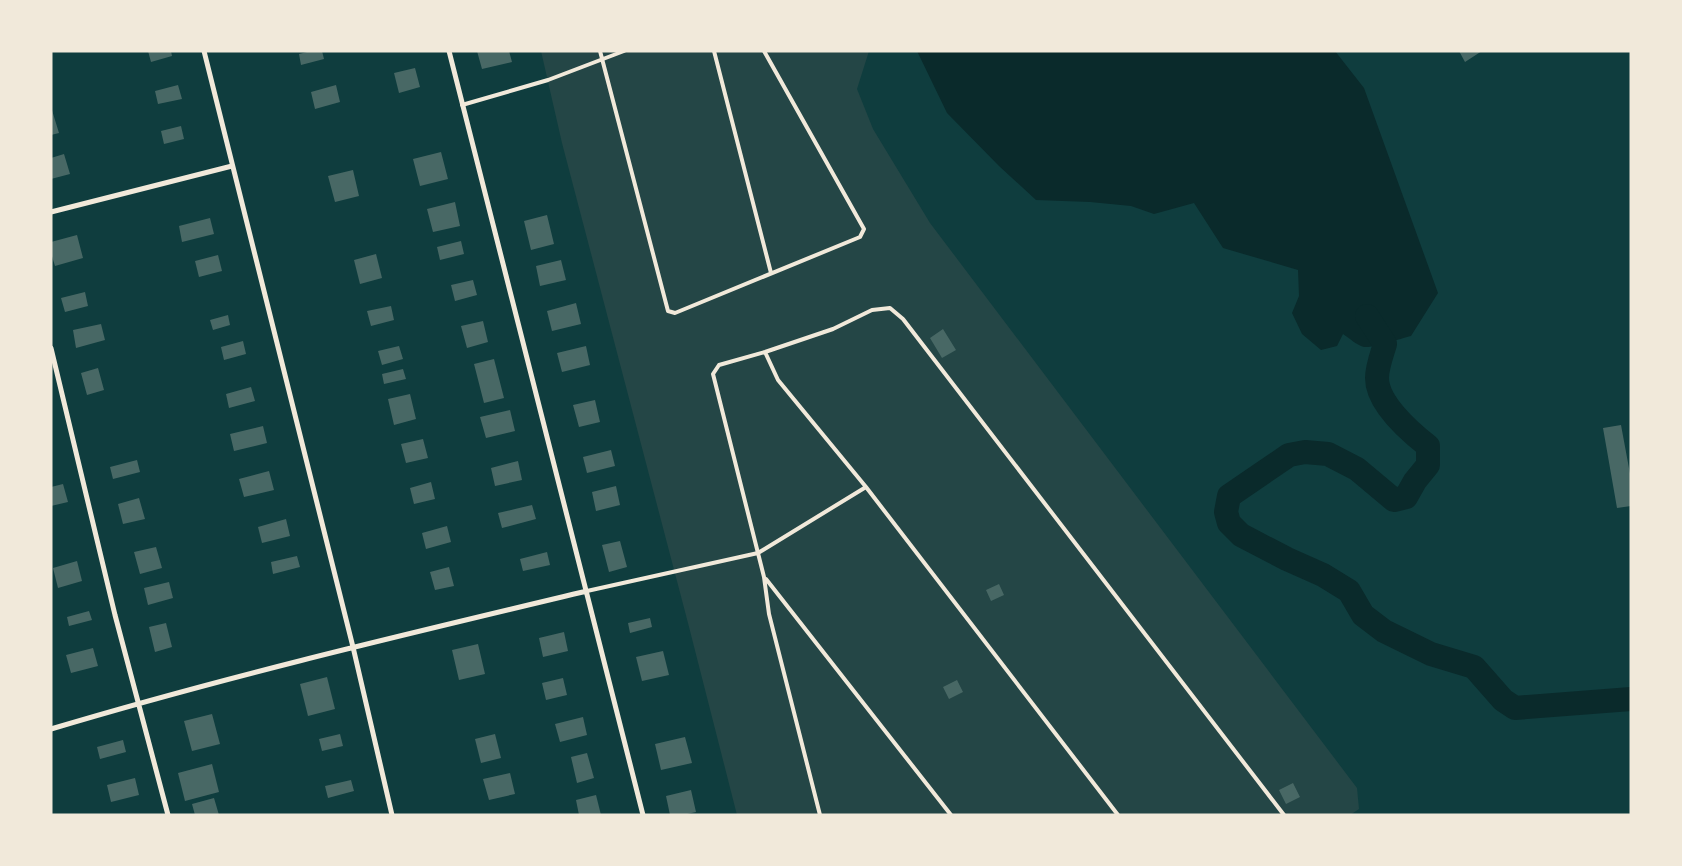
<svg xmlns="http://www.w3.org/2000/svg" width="1682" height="866" viewBox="0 0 1682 866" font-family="'Nunito Sans',sans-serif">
  <rect width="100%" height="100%" fill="#0f3d3e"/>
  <!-- green -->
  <path fill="#244646" d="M541,51h328l-12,38 16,40 57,94 427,565 2,21 -9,6h-613l-49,-192 -126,-480z"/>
  <!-- water -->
  <path fill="#0a2a2b" d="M917,51h418l29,37 74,205 -27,43c-12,3 -37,12 -47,11 -6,-1 -15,-9 -21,-13l-6,12 -16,4 -19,-16 -10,-21 7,-17 -1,-26 -75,-22 -29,-45 -40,11 -23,-8 -41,-4 -54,-2 -37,-34 -52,-53z"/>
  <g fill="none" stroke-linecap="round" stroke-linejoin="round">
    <!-- river -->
    <path stroke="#0a2a2b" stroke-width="24" d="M1367,316l18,28c-3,10 -8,23 -8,34 0,25 33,54 51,68v19l-13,16 -9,16 -12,3 -37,-31 -29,-15 -23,-2 -16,3 -60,41 -3,16 3,11 12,12 46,24 36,16 26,16 14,24 21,16 47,23 43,13 29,33 12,8 116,-9"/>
  </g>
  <!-- building -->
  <path fill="#486865" d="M148,51h23l1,5 -21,6z
    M311,51h11l2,8 -23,6 -2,-11z
    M477,51h32l3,11 -30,7z
    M1459,51h23l-17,11z
    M415,68l5,19 -21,6 -5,-20z
    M178,85l4,14 -24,5 -3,-13z
    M336,85l4,17 -25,7 -4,-17z
    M51,107l8,26 -8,2z
    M181,126l3,13 -20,5 -3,-13z
    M441,152l7,27 -28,7 -7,-27z
    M64,154l6,20 -19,5v-21z
    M353,170l6,26 -24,6 -7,-26z
    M455,202l5,24 -27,6 -6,-23z
    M547,215l7,29 -23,6 -7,-29z
    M210,218l4,16 -32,8 -3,-16z
    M77,235l6,23 -28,8 -4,-13v-11z
    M461,241l3,13 -24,6 -3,-13z
    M376,254l6,24 -22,6 -6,-24z
    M218,255l4,16 -23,6 -4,-16z
    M561,260l5,20 -26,6 -4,-20z
    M473,280l4,15 -22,6 -4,-16z
    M85,292l3,14 -23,6 -4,-14z
    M576,303l5,21 -29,7 -5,-20z
    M391,306l3,14 -23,6 -4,-15z
    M228,315l2,10 -17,5 -3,-10z
    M483,321l5,21 -21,6 -6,-22z
    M101,324l4,16 -29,8 -3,-18z
    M943,329l13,21 -14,8 -12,-20z
    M243,341l3,13 -22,6 -3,-13z
    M399,346l4,13 -21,6 -4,-14z
    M586,346l4,19 -28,7 -5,-19z
    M494,359l10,39 -20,5 -10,-39z
    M98,368l6,22 -17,5 -6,-22z
    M403,369l3,10 -22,5 -2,-10z
    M251,387l4,14 -26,7 -3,-14z
    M410,394l6,25 -22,6 -6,-26z
    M595,400l5,22 -21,5 -6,-22z
    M510,410l5,21 -29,7 -6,-21z
    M1621,425l10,54v27l-14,2 -14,-80z
    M263,426l4,17 -33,8 -4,-17z
    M423,439l5,19 -22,5 -5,-19z
    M611,450l4,16 -28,7 -4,-16z
    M137,460l3,12 -27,7 -3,-12z
    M518,461l4,19 -27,6 -4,-18z
    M269,471l5,19 -30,7 -5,-18z
    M431,482l4,17 -21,5 -4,-16z
    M63,484l5,18 -17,4v-19z
    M616,486l4,19 -24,6 -4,-19z
    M139,498l6,21 -22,5 -5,-20z
    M532,505l4,14 -34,9 -4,-15z
    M286,519l4,17 -28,7 -4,-16z
    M447,526l4,16 -25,7 -4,-16z
    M620,541l7,26 -18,5 -7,-27z
    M156,547l6,21 -22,6 -6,-22z
    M547,552l3,13 -27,6 -3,-12z
    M297,556l3,11 -27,7 -2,-12z
    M77,561l5,20 -24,7 -5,-20z
    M449,567l5,19 -19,4 -5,-18z
    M169,582l4,16 -25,7 -4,-17z
    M999,584l5,11 -13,6 -5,-11z
    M89,611l3,9 -23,6 -2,-9z
    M650,618l2,9 -22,6 -2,-10z
    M166,623l6,24 -17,5 -6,-25z
    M564,632l4,19 -25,6 -4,-19z
    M478,644l7,30 -26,6 -7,-30z
    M93,648l5,18 -27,7 -5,-18z
    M663,651l6,24 -27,6 -6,-24z
    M327,677l8,32 -27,7 -8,-32z
    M563,678l4,17 -21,5 -4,-17z
    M957,680l6,12 -14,7 -6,-12z
    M212,714l8,30 -28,7 -8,-30z
    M583,717l4,18 -27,7 -5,-18z
    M340,734l3,12 -21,5 -3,-12z
    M495,734l6,24 -20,5 -6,-24z
    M685,737l7,26 -31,7 -6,-26z
    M123,740l3,12 -26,7 -3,-12z
    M587,753l7,25 -17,5 -6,-26z
    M212,764l7,28 -34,9 -7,-28z
    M510,773l5,21 -26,6 -6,-21z
    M135,778l4,17 -28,7 -4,-17z
    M351,780l3,11 -26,7 -3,-12z
    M1293,783l7,14 -14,7 -7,-14z
    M691,790l5,22 -13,3h-13l-4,-19z
    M596,795l5,20h-22l-3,-15z
    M214,798l5,17h-24l-3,-11z"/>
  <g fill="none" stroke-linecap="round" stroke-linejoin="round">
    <!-- service -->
    <path stroke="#f1e9da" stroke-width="4" d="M600,51l68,260 7,2 185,-76 4,-8 -100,-178
      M714,51l57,222
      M462,105l86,-25 76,-29
      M765,352l13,28 88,107 252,328
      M766,579l185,236
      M587,591l171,-38 108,-66
      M820,815l-51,-201 -5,-37 -51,-203 6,-9 46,-13 68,-23 39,-19 18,-2 13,11 381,496"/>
    <!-- minor -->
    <path stroke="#f1e9da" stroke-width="5" d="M204,51l149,596 39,168
      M449,51l194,764
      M51,212l181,-46
      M51,348l64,267 53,200
      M51,729c177,-53 356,-95 536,-138"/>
  </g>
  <!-- border -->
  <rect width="1682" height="866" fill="none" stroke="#f1e9da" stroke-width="105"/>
</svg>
